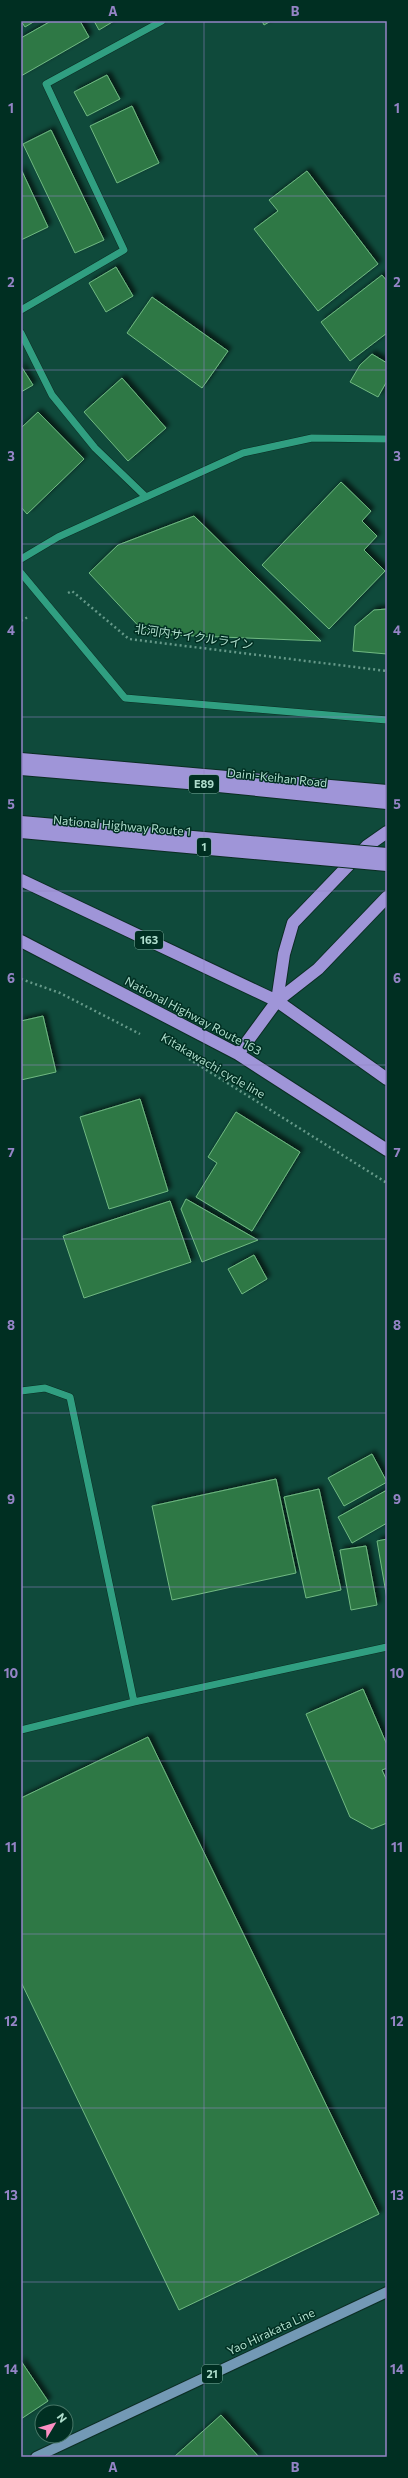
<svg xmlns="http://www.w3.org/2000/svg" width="408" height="2478" viewBox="0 0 408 2478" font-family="Commissioner,'Noto Sans JP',sans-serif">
  <defs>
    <filter id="shadow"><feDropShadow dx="3.5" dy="-3.5" stdDeviation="2" flood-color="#0009"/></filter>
  </defs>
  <rect width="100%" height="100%" fill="#0f4a3b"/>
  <!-- building -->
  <path fill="#2e7845" stroke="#70b982" filter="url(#shadow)" d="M21,21h14l-10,6z
    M51,21h29l9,16 -68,39v-38z
    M94,21h20l-15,9z
    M262,21h9l-7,4z
    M107,75l13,24 -33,17 -13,-24z
    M132,106l27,57 -42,20 -27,-57z
    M51,130l53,110 -29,13 -52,-109z
    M21,169l27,58 -27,13z
    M307,171l71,93 -60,47 -64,-82 24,-18 -9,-11z
    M116,267l17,29 -27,16 -17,-29z
    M382,275l5,6v52l-37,28 -29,-39z
    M152,297l76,54 -26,37 -75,-55z
    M372,354l15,9v18l-9,16 -28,-15 10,-17z
    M21,366l12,19 -12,7z
    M122,378l44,50 -38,33 -44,-49z
    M38,412l46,47 -57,55 -6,-7v-79z
    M341,482l30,29 -9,10 15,15 -13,14 21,21 -56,58 -67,-64z
    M194,516l127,125 -175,-7 -57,-61 29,-28z
    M387,609v45l-34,-3 2,-25 19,-16z
    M43,1016l13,56 -35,8v-59z
    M140,1099l28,92 -59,18 -29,-92z
    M236,1112l64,40 -48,79 -56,-34 21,-34 -9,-6z
    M186,1199l72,41 -56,22 -21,-53z
    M170,1201l21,61 -107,36 -21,-62z
    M254,1255l13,24 -25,15 -14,-25z
    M372,1454l15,28 -43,24 -16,-28z
    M276,1479l20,94 -124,27 -20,-94z
    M319,1489l22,101 -35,8 -22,-101z
    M387,1490v33l-35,20 -14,-26z
    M387,1539v60l-10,-58z
    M366,1546l11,59 -26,5 -11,-60z
    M363,1689l24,56v23l-5,2 5,11v42l-15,6 -22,-12 -44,-103z
    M148,1737l231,477 -200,96 -158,-328v-184z
    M21,2361l27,40 -27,18z
    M221,2415l38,42h-85z"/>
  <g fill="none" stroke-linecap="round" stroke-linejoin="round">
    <!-- minor casing -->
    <g stroke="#0b2d23" stroke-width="8">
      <path id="minor" d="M21,310l103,-60 -78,-166 116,-63
        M21,333l31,62 43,53 51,49
        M21,559l37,-22 185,-84 69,-15 75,1
        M21,573l104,125 262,22
        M21,1391l24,-3 25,9 64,305
        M21,1730l113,-28 253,-55"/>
    </g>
    <!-- major casing -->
    <g stroke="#0b2d23" stroke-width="12">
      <path id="major" d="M36,2457l351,-165"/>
    </g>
    <!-- highway casing -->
    <g stroke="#0b2d23" stroke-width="14">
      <path id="highway" d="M21,759l366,32
        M21,769l167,14 199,20
        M21,880l256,121 110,78
        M21,941l217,113 149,96
        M277,1001l7,-47 9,-31 74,-77 20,-14
        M238,1054l39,-53 41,-32 69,-72"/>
    </g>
    <!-- path -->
    <path stroke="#659989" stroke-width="2.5" stroke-dasharray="2 3" stroke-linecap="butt" d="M68,593l4,-2 57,48 258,32
      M21,621l7,-4
      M21,979l39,14 80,41
      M189,1059l198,124"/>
    <!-- minor -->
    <use href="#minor" stroke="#309f81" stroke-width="7"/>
    <!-- major -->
    <use href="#major" stroke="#7399b5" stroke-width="10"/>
    <!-- highway -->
    <use href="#highway" stroke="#9f95d8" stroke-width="12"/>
    <!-- highway-bridge casing -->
    <g stroke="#0b2d23" stroke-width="14" stroke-linecap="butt">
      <path id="highway-bridge" d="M21,822l366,32
        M21,832l366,33"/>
    </g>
    <!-- highway-bridge -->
    <use href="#highway-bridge" stroke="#9f95d8" stroke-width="12"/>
  </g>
  <!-- grid -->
  <path fill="none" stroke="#9484c6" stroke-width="1" stroke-opacity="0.55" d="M204,21v2436M21,196h366M21,370h366M21,544h366M21,717h366M21,891h366M21,1065h366M21,1239h366M21,1413h366M21,1587h366M21,1761h366M21,1934h366M21,2108h366M21,2282h366"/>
  <g text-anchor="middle" stroke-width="3" stroke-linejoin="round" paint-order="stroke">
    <!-- shield labels -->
    <g fill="#002f22" stroke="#7aa999" stroke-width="1">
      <rect x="189" y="775" width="30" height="18" rx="3"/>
      <rect x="197" y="838" width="14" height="18" rx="3"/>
      <rect x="135" y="931" width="28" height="18" rx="3"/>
      <rect x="202" y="2365" width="20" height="18" rx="3"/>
    </g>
    <g font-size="11" font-weight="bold" fill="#aeddcc">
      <text x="204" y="788">E89</text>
      <text x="204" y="851">1</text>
      <text x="149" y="944">163</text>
      <text x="212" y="2378">21</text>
    </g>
    <!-- street labels -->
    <g font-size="12" fill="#aeddcc" stroke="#002f22">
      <text transform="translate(194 637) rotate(8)" y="4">北河内サイクルライン</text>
      <text transform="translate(277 778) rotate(6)" y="4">Daini-Keihan Road</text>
      <text transform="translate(122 826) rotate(5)" y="4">National Highway Route 1</text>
      <text transform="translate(193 1016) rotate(28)" y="4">National Highway Route 163</text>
      <text transform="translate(213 1066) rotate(30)" y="4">Kitakawachi cycle line</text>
      <text transform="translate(271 2332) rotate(-25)" y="4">Yao Hirakata Line</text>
    </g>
  </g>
  <!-- border -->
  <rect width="408" height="2478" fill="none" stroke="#002f22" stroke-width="44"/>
  <!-- north arrow -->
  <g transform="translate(54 2424) rotate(52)"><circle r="19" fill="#002f22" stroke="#467566"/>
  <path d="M0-3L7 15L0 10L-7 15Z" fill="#fc8fc3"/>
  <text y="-6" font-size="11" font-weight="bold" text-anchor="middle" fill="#aeddcc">N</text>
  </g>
  <rect x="22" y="22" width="364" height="2434" fill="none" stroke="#9484c6" stroke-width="1.5"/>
  <g font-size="13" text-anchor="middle" font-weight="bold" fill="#9484c6">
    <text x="113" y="16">A</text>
    <text x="295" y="16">B</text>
    <text x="11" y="113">1</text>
    <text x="397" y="113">1</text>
    <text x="11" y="287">2</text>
    <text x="397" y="287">2</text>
    <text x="11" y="461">3</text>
    <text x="397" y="461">3</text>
    <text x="11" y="635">4</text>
    <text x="397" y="635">4</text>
    <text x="11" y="809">5</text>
    <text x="397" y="809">5</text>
    <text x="11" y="983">6</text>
    <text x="397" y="983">6</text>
    <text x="11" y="1157">7</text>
    <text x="397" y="1157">7</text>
    <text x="11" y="1330">8</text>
    <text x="397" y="1330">8</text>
    <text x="11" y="1504">9</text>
    <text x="397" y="1504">9</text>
    <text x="11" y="1678">10</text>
    <text x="397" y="1678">10</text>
    <text x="11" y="1852">11</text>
    <text x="397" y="1852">11</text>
    <text x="11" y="2026">12</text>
    <text x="397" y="2026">12</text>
    <text x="11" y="2200">13</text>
    <text x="397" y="2200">13</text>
    <text x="11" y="2374">14</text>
    <text x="397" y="2374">14</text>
    <text x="113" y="2472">A</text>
    <text x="295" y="2472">B</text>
  </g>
</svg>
